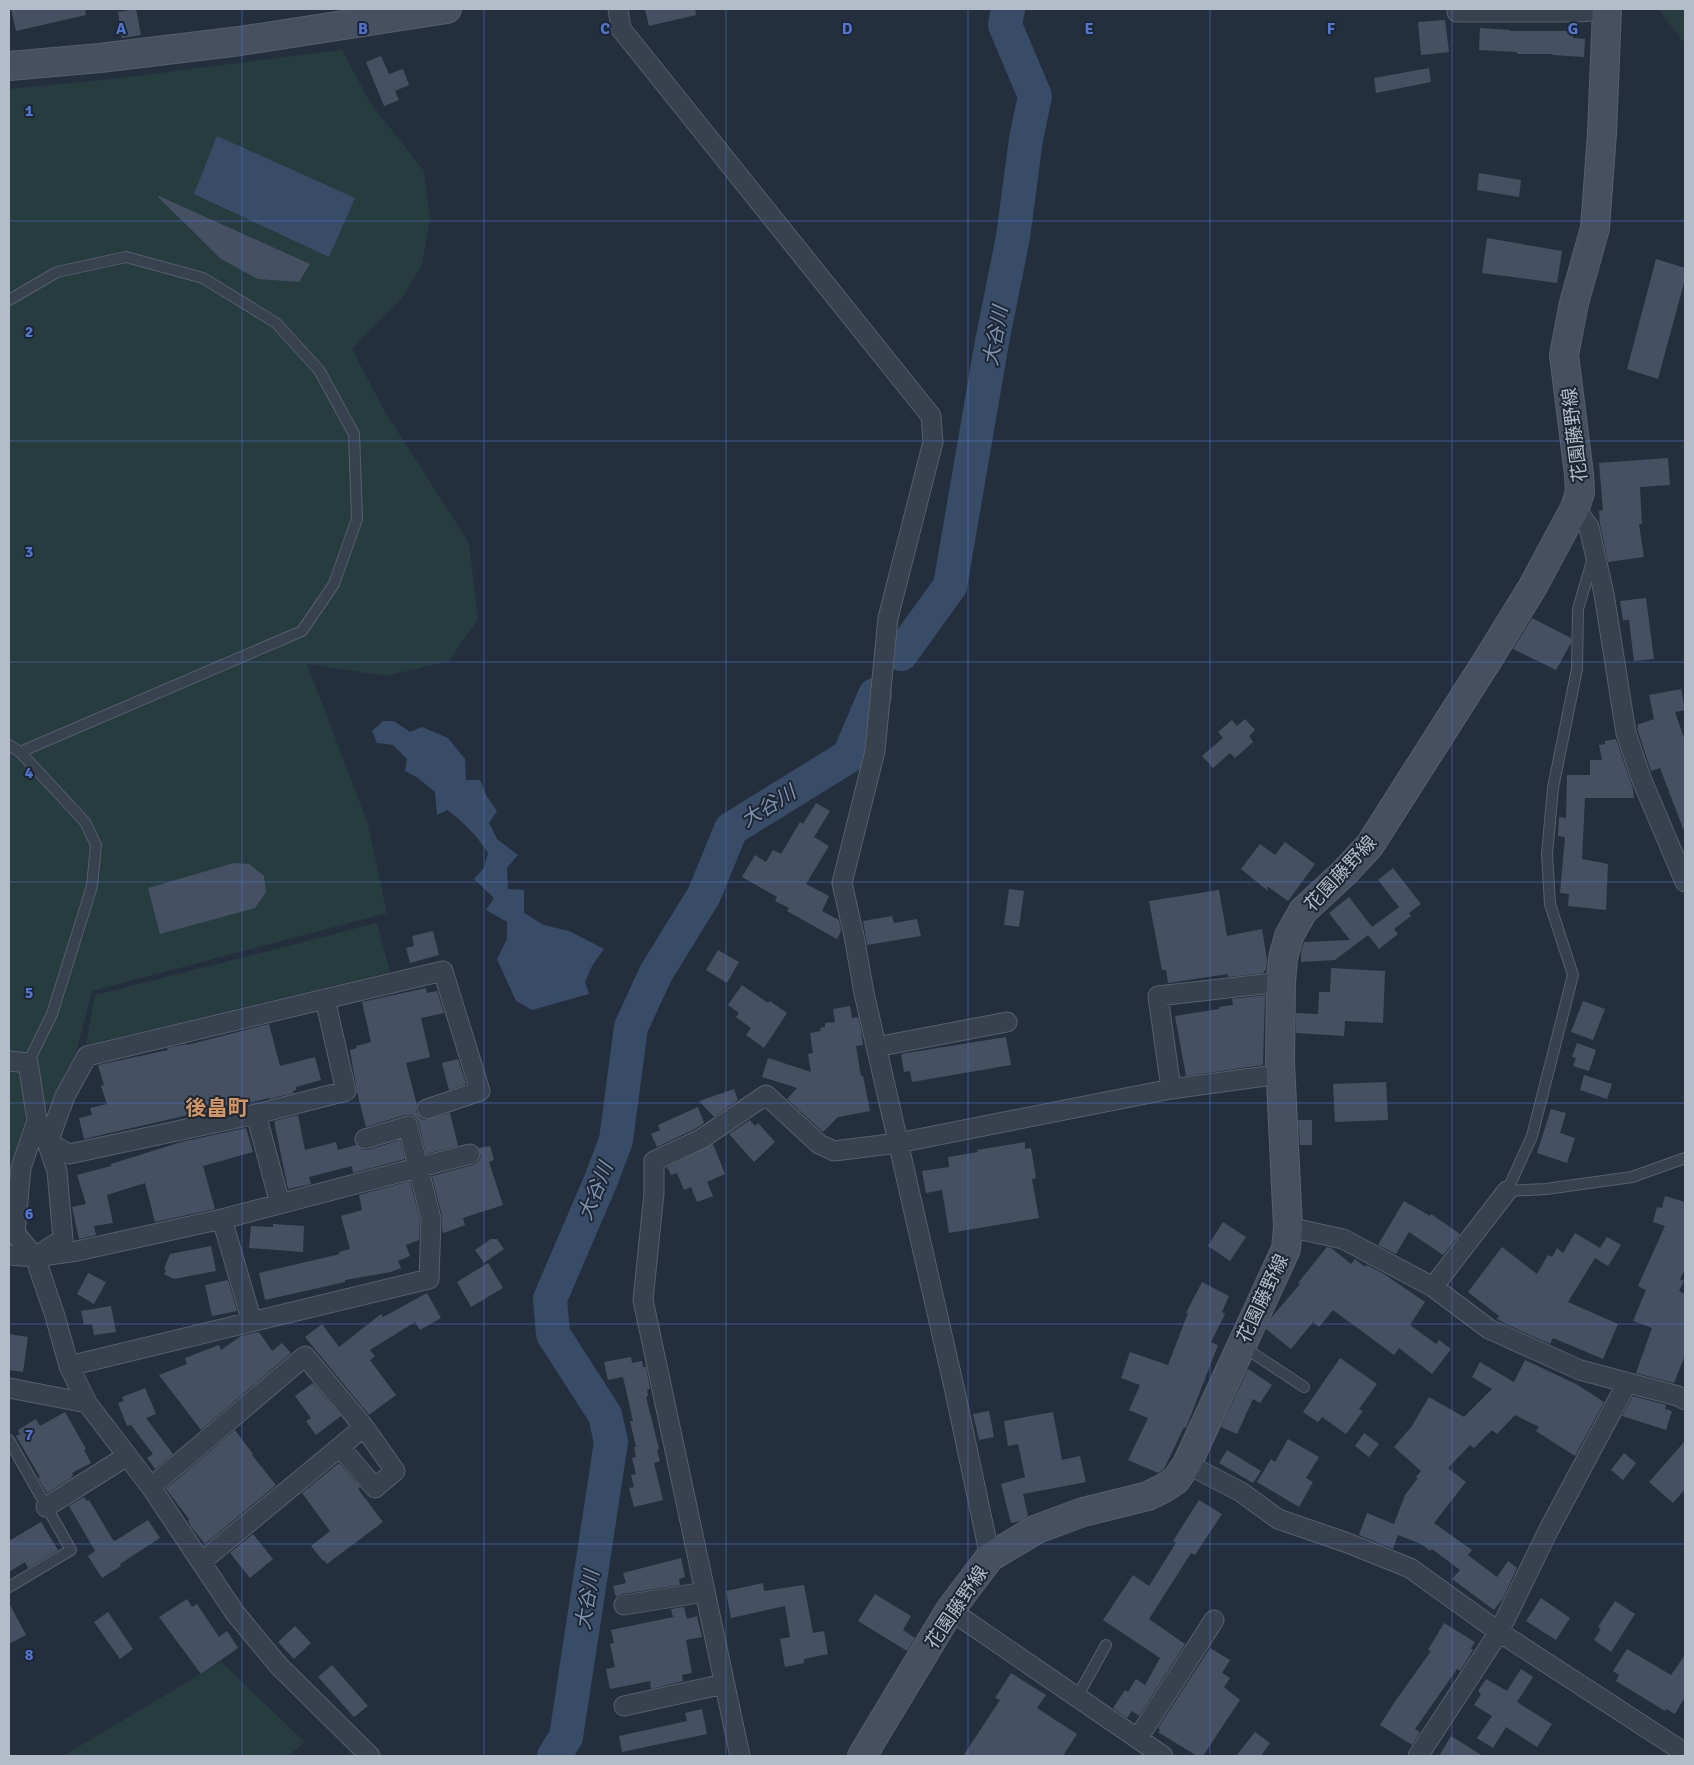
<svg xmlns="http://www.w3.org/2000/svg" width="1694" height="1765" viewBox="0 0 1694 1765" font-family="Signika,'Noto Sans JP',sans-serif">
  <rect width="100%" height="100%" fill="#242f3e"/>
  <!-- green -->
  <path fill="#263c3f" d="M1658,9h27v35z
    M342,50l29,54 53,67 6,49 -8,44 -20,34 -50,51 32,61 85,133 9,76 -29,42 -63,15 -79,-12 61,160 19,89 -295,78 -16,62 -28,54 -22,9 -17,67v-1094l103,-10z
    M377,923l13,49 -304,73 9,-50z
    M221,1662l84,80 -17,14h-225z"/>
  <!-- water -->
  <path fill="#394c67" d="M217,136l138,62 -26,59 -135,-63z
    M383,721h11l16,11 12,-5 26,11 17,21 1,21h14l6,15 11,16 -8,12 8,16 21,16 -11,13 1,21 16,1v23l20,12 25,6 35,18 -12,17 -7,16 4,12 -57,16 -16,-9 -19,-42 10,-20v-17l-21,-12 8,-12 -20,-19 10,-11 4,-15c-11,-17 -24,-31 -41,-43l-10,5 -2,-23 -17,-14 -13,-7 2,-12 -14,-14 -16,-2 -5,-12z"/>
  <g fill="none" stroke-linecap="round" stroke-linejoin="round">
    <!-- river -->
    <path stroke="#394c67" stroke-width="34" d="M901,654l49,-68 42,-244 21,-105 13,-98 9,-43 -30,-71 3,-16
      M554,1756l12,-19 45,-295 -6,-27 -52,-81 -3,-35 51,-119 15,-40 15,-113 25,-54 48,-78 27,-66 118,-73 26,-61"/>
  </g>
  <!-- building -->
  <path fill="#455162" d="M11,9h74l1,6 -70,16z
    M136,9l5,26 -19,3 -4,-26z
    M645,9h50l1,6 -47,11z
    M1445,20l4,32 -28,3 -3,-33z
    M1480,28l30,2v1h58v3l5,1v3l12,1 -1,18 -32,-2v-1h-35v-2l-38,-2z
    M381,56l8,18 14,-5 6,16 -14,6 4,9 -15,6 -18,-44z
    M1429,68l2,14 -55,11 -2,-15z
    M1479,173l42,7 -2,17 -42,-7z
    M159,196l151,68 -11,18 -41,-3 -37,-20 -63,-62z
    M1487,238l75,13 -5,32 -75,-10z
    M1656,259l29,9v11l-27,100 -31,-10z
    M1668,458l2,27 -30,2 2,37h-3l5,33 -36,5 -8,-38 -1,-13 4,-1 -4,-47z
    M1646,598l8,61 -20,2 -5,-41h-6l-3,-19z
    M1532,618l39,20v5l-15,27 -43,-21z
    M1681,689l4,21 -10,2 10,29 -1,90 -24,-63 -9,3 -14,-43h1l-1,-3 17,-6 -5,-24z
    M1245,719l10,11 -6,6 4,6 -18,16 -5,-5 -17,15 -11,-12 21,-18 -5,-6 14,-12 5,6z
    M1616,739l17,50 1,9h-49l-3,61 26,5 -2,46 -38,-4 1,-12 -9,-1 5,-56 -7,-1 1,-19 7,1 1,-43h23v-15h12l-3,-15 6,-1v-3z
    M816,803l14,8 -16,26 15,9 -23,38 23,12 -7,15 17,9 2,11 -4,8 -50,-28 2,-3 -14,-7 2,-4 -35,-20 13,-22 11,7 7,-12 8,4 19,-32 3,2z
    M1285,842l30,22 -27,37 -21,-15 1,5 -27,-22 19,-25 15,11z
    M234,863l15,1 15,12 2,16 -11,16 -95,26 -12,-46z
    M1393,868l28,36 -12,9 2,3 -17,13 4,5 -19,15 -11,-14 -33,25 -34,2v-10l3,-10 46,-2 -21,-27 20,-16 23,30 27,-20 -21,-27z
    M1009,889l15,2 -5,36 -15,-2z
    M1219,890l8,46 35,-7 5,31 -1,11h-2v2l-36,4v-3l-60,9 -2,-13h-4l-13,-69z
    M892,916l2,7 23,-4 4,17 -54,9 -4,-24z
    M433,931l6,24 -29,8 -4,-15 8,-2 -2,-10z
    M718,950l21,12 -12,21 -21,-13z
    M1331,968l54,3 -2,52 -38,-2 -1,15 -48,-3v-20l22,1 1,-22h11z
    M742,985l26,18 2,-2 17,12 -23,35 -18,-13 5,-7 -15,-11 3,-4 -11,-8z
    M426,988l1,5 10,-2 7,22 -23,5 9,39 -24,6 11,42 -1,7 5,7 4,1 25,-7 8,33 -32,8 -7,-31 -3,-5 -5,-3h-6l-39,12 -9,-35 -7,-42 7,-2 -1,-2 15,-4 -9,-40z
    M1265,995l-2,70 -77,11 -11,-60 44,-7v-2l14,-2 -1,-6z
    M1583,1001l22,8 -12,31 -22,-8z
    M850,1006l2,12 6,-1 3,12 2,16 -7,1 5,30h2l7,35 -32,6 -15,15 -36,-33 10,-11 -35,-11 6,-19 43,14 -3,-18 5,-1 -3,-20 11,-2 -1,-3 5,-1v-4l10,-1 -2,-13z
    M269,1024l11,42 35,-9 6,23 -25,7v3l-3,1 1,2 -25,6v-1l-71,17 -1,-2 -113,26 -5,-21 13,-3 -2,-7 17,-4 -6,-18 3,-1 -6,-20 70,-15 -1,-2 20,-4v1z
    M1006,1037l5,28 -99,17 -2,-11 -6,1 -3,-18z
    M1577,1043l19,7 -7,21 -16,-5 3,-8 -4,-1z
    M458,1059l8,25 -17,6 -7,-27z
    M1584,1075l28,9 -5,15 -27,-9z
    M1386,1082l2,38 -53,2 -2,-38z
    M734,1089l4,11 -24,17 -15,-16z
    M698,1107l6,16 -9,6 -38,18 -6,-13 9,-4 -2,-5z
    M1551,1109l15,4 -6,20 15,5 -8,25 -30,-10z
    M298,1115l7,35 31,-8 2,8 18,-5 6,5h6l32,-10 5,19 -52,14 -1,-7 -43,11 2,7 -23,5 -14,-68z
    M750,1120l5,6 3,-3 17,19 -21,20 -25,-28z
    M1298,1120h14v25h-12z
    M246,1128l7,24 -50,14 12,43 -60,13 -10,-39 -38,12 6,28 -19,3 2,9 -17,4 -7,-32 14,-3 -9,-29 34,-9v-2l70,-22z
    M1025,1142v7l6,-1 5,30 -4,1 7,39 -90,15 -7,-43 -16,3 -4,-22 27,-4 -1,-10 30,-5 -1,-2z
    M713,1144l12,30 -18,8 6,14 -16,6 -6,-15 -7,3 -7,-17 -6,2 -4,-8z
    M490,1146l4,14 -5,2 14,43 -40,13 2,7 -21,8 -2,-2v-15l-10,-40 41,-11 5,-3 3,-5 -2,-9z
    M410,1181l10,39 -1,20 -13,5 4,11 -12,5 3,7 -10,4 -46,8v2l-80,18 -6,-27 81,-19 -1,-2 11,-3 -9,-33 21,-6 -3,-15z
    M1665,1196l20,6v67l-5,10 4,2 -5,10 6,3v61l-11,28 -38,-10 16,-45 -19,-7 13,-31 -8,-4 27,-60 -12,-4 4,-15 5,1z
    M1404,1201l26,15 1,-2 29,20 -17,21 -34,-23 -13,22 -18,-9z
    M1223,1222l23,15 -16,24 -22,-15z
    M273,1224l31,2 -1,26 -54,-4 2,-22 22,1z
    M1575,1233l25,15 7,-11 14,8 -13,21 -13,-8 -27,44 50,22 -15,35 -50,-21 -3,6 -40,-18 -13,-7 2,-3 -31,-24 34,-45 35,27 11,-19 4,2 5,-9 6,5z
    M491,1239h6l7,10 -20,14 -9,-13z
    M211,1246l5,25 -42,8 -10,-5 2,-4 -2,-1 6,-15z
    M1327,1247l4,1 20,16 4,-5 10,8 2,-2 17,9 41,28 -15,23 26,19 3,-4 12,9 -19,25 -33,-26 -5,7 -61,-45 -14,17 -6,-5 -22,27 -25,-20 5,-11 29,-34 -2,-1z
    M488,1263l15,25 -32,19 -14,-25z
    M88,1273l18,9 -12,22 -17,-10z
    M228,1280l9,31 -25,5 -7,-31z
    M1202,1282l27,14 -7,16 3,2 -14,28 7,3 -32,83 -2,-1 -20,42 -6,4 -30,-13 20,-42 -19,-8 11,-25 -19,-7 9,-26 38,13 20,-52h-2z
    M427,1293l14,25 -21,12 -5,-8 -45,28 5,6 -5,4 26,35 -27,20 -64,-78 17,-13 17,23 42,-33 2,3z
    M111,1306l5,26 -22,3 -2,-11 -8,1 -3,-14z
    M259,1332l13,19 10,-8 9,10 -90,77 -42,-55 28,-11 -2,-6 34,-13 2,5 20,-14z
    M9,1334l19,3 -5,35 -14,-2z
    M631,1357l1,6 10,-2 1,6h3l4,22h-3l1,7 -2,1 13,52 -2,1 3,11 -6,2 9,37 -29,7 -5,-19 5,-1 -3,-12 5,-1 -4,-16 4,-1 -2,-10h2l-6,-26h3l-10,-44 -15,3 -4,-18z
    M1340,1358l37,26 -18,25 4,2 -17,23 -24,-17 -4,5 -15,-10z
    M1525,1360l51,24 28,18 -29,54 -39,-25 3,-4 -24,-12 -18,19 -5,-4 -18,18 -4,-3 -22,23 18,14 -32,41 38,27 -4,5 29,22 11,-16 9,7 -14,30 -9,12 -42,-31 8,-9 -28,-21 -2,2 -9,-7 -23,-9 -5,14 -34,-14 8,-22 27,11 11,-29 13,-17 -2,-1 5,-6 -27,-24 18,-21 17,-29 35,20 28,-28 -20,-12 8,-15 34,20z
    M1248,1369l24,16 -12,18 -7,-4 -16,35 -16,-7z
    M313,1383l28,33 -25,19 -10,-14 5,-3 -16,-22z
    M145,1388l11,26 -10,4 27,36 -18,15 -8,-11 6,-4 -22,-29 -4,1 -9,-23 6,-2 -2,-4z
    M1633,1396l33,9 -1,4 7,2 -6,19 -44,-14z
    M989,1411l5,26 -15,3 -6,-26z
    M65,1412l21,37 -2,1 7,13 -19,10 1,2 -2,3 -24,15 -9,-15 2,-1 -24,-41 4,-2 -2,-4 18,-11 4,7z
    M1053,1412l9,48 18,-4 6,26 -63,12 5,22 -7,5 -10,2 -10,-39 24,-7 -7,-33 -10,2 -4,-25z
    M235,1430l18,24 -1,1 24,30 -71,59 -14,-17 -3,-7 1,-1 -23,-30z
    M1364,1433l15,11 -10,13 -14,-11z
    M1288,1439l31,18 -13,21 7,4 -14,25 -42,-25 14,-23 4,3z
    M1685,1441v48l-12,14 -24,-21z
    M1227,1450l34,21 -8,12 -34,-20z
    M1624,1453l12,10 -13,17 -12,-10z
    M339,1463l21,24 -2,2 25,33 -56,42 -3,-4 -1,1 -12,-15 19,-15 -28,-38z
    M84,1497l3,4 2,-1 24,40 2,1 33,-21 12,18 -40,26 1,2 -19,12 -14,-22 7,-5 -26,-45z
    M1199,1500l23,14 -27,41 -4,-2 -42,66 36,25 -46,72 -7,-5 -5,7 -14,-10 12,-18 3,2 8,-13 9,6 15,-27 -57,-38 30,-45 16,11 27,-43 -3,-2z
    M41,1522l17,28 -30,18 -3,-6 -16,10v-31z
    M253,1534l20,25 -23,19 -20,-25z
    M681,1558l4,19 -6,2 1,6 -58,9 -6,3 -3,-11 13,-3 -3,-10z
    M763,1583l1,8 40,-6 9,48 11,-2 4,23 -24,5v4l-19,4 -5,-28 10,-2 -5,-31 -54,12 -5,-27z
    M875,1594l36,22 -8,14 12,8 -8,13 -49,-30z
    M1541,1598l29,20 -14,22 -30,-19z
    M187,1599l5,8 5,-3 22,33 8,-6 11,17 -37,26 -42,-57z
    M1615,1601l20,13 -24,38 -17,-12 7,-11 -3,-2z
    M9,1603l17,32 -17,9z
    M684,1607l3,12 10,-3 5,21 -16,3 6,33 -10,2 1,6 -32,8 -1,-8 -40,8 -4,-20 9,-2 -5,-23 4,-1 -3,-13 72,-15 -10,2 -2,-8z
    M108,1612l25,37 -13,10 -26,-37z
    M1444,1623l31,19 -4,6 2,2 -13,21 -3,-2 -42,60 5,3 -8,13 -32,-20 14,-22 37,-52 -3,-1z
    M295,1626l16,17 -17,16 -16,-17z
    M1210,1648l20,12 -8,13 8,5 -6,9 16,13 -37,56h-6l-39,-24 2,-2 -2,-2z
    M1627,1649l44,26 14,-20v42l-10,17 -9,-5 -1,2 -49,-30 3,-6 -6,-4z
    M332,1665l36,41 -14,11 -36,-40z
    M1521,1669l12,8 -16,25 35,22 -15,23 -31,-20 -13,21 -16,-10 15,-22 -18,-11 7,-11 -3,-3 8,-12 21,12z
    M1011,1673l35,22 -9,13 40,26 -14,22h-100l37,-56 -5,-2z
    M702,1709l5,25 -85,18 -3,-16 68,-15 -2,-8z
    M1255,1732l15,11 -9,13h-25z
    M1451,1736l32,20h-44z"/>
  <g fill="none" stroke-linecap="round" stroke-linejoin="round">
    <!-- lane casing -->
    <g stroke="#565f6c" stroke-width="12">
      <path id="lane" d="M9,300l48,-28 69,-15 77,21 73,45 43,47 35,64 3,85 -23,65 -32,47 -282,121
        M1593,558l-15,51 -1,60 -24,119 -6,66 3,50 23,71 -41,161 -25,55 39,-2 86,-12 53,-19
        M9,745l11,7 65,70 11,23 -4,41 -40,128 -24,49
        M1242,1346l62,41
        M9,1440l62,110 -62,37
        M1077,1697l29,-52"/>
    </g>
    <!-- street casing -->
    <g stroke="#565f6c" stroke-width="21">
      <path id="street" d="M618,9l3,20 310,387 2,26 -45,176 -13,133 -33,132 12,53 10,57 90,394 36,170
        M1457,12h120l30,-2
        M1575,508l14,19 15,67 22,139 15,45 44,104
        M325,999l118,-28 37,120 -53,18
        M876,1047l131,-25
        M9,1061l19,2 9,57 -16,48 -6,65 20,24 20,59 14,50 18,37 64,84 84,126 44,53 91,90
        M1171,1089l-13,-93 123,-14
        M256,1114l-187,40 -21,-12 17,-46 22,-40 238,-57 21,92 -90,23 24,90
        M222,1219l30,103
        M1288,1227l55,12 90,48 56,42 91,41 98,26 7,4
        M40,1254l23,-15 -6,-68 -12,-35
        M9,1255l26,2 42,-6 145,-32 248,-65
        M1433,1287l74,-96
        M69,1366l360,-87 2,-60 -23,-93 -43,13
        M9,1388l78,15
        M340,1447l35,41 20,-17 -31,-44
        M1187,1464l54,28 37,27 67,23 65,26 89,64 186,121
        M151,1487l154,-131 59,71 -163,135
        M46,1507l81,-51
        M624,1605l81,-13
        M950,1610l213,146
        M624,1706l100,-22
        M1138,1738l76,-118
        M740,1756l-97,-456 11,-107v-32l47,-22 65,-44 53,49 15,7 64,-8 273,-54 110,-15
        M1418,1756l81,-124 49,-101 79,-148"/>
    </g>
    <!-- secondary casing -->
    <g stroke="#565f6c" stroke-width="30">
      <path id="secondary" d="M9,66l91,-8 140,-17 207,-32
        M862,1756l88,-146 40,-53 47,-28 46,-17 65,-16 16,-8 12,-8 11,-16 99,-215 2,-22 -8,-165 1,-80 2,-24 6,-22 14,-25 42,-39 25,-27 117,-184 45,-73 43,-80 5,-16 -1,-18 -15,-119 10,-52 21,-75 7,-95 5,-124"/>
    </g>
    <!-- lane -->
    <use href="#lane" stroke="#38414e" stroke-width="10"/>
    <!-- street -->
    <use href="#street" stroke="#38414e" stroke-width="19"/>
    <!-- secondary -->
    <use href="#secondary" stroke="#465061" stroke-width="28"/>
  </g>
  <!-- grid -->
  <path fill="none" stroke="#5274d3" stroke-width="1" stroke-opacity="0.55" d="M242,9v1747M484,9v1747M726,9v1747M968,9v1747M1210,9v1747M1452,9v1747M9,221h1676M9,441h1676M9,662h1676M9,882h1676M9,1103h1676M9,1324h1676M9,1544h1676"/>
  <g text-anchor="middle" stroke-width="4" stroke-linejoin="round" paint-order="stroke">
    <!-- street labels -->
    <g font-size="19" fill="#b4bcc9" stroke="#1d2633">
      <text transform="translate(1574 435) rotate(-97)" y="7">花園藤野線</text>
      <text transform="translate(1340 873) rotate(-47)" y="7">花園藤野線</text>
      <text transform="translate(1262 1298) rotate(-65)" y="7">花園藤野線</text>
      <text transform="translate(956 1607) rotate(-56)" y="7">花園藤野線</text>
    </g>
    <!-- water labels -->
    <g font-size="20" font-style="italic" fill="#7c92b1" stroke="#1d2633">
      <text transform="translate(995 336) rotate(-80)" y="7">大谷川</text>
      <text transform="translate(768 806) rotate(-32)" y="7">大谷川</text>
      <text transform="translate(595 1191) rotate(-68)" y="7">大谷川</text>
      <text transform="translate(587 1600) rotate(-81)" y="7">大谷川</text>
    </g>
    <!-- quarter labels -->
    <g font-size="21" font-weight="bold" fill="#d59563" stroke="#1d2633">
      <text x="217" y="1115">後畠町</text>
    </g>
  </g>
  <g font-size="16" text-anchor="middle" font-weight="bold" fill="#5274d3" stroke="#1d2633" stroke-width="4" stroke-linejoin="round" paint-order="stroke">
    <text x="121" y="34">A</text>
    <text x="363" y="34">B</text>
    <text x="605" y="34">C</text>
    <text x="847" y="34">D</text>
    <text x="1089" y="34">E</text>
    <text x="1331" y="34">F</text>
    <text x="1573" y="34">G</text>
    <text x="29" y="116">1</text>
    <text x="29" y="337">2</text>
    <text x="29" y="557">3</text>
    <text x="29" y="778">4</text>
    <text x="29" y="998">5</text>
    <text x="29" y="1219">6</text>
    <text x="29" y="1440">7</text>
    <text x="29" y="1660">8</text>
  </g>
  <!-- border -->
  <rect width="1694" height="1765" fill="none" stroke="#b4bcc9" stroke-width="20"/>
</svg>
